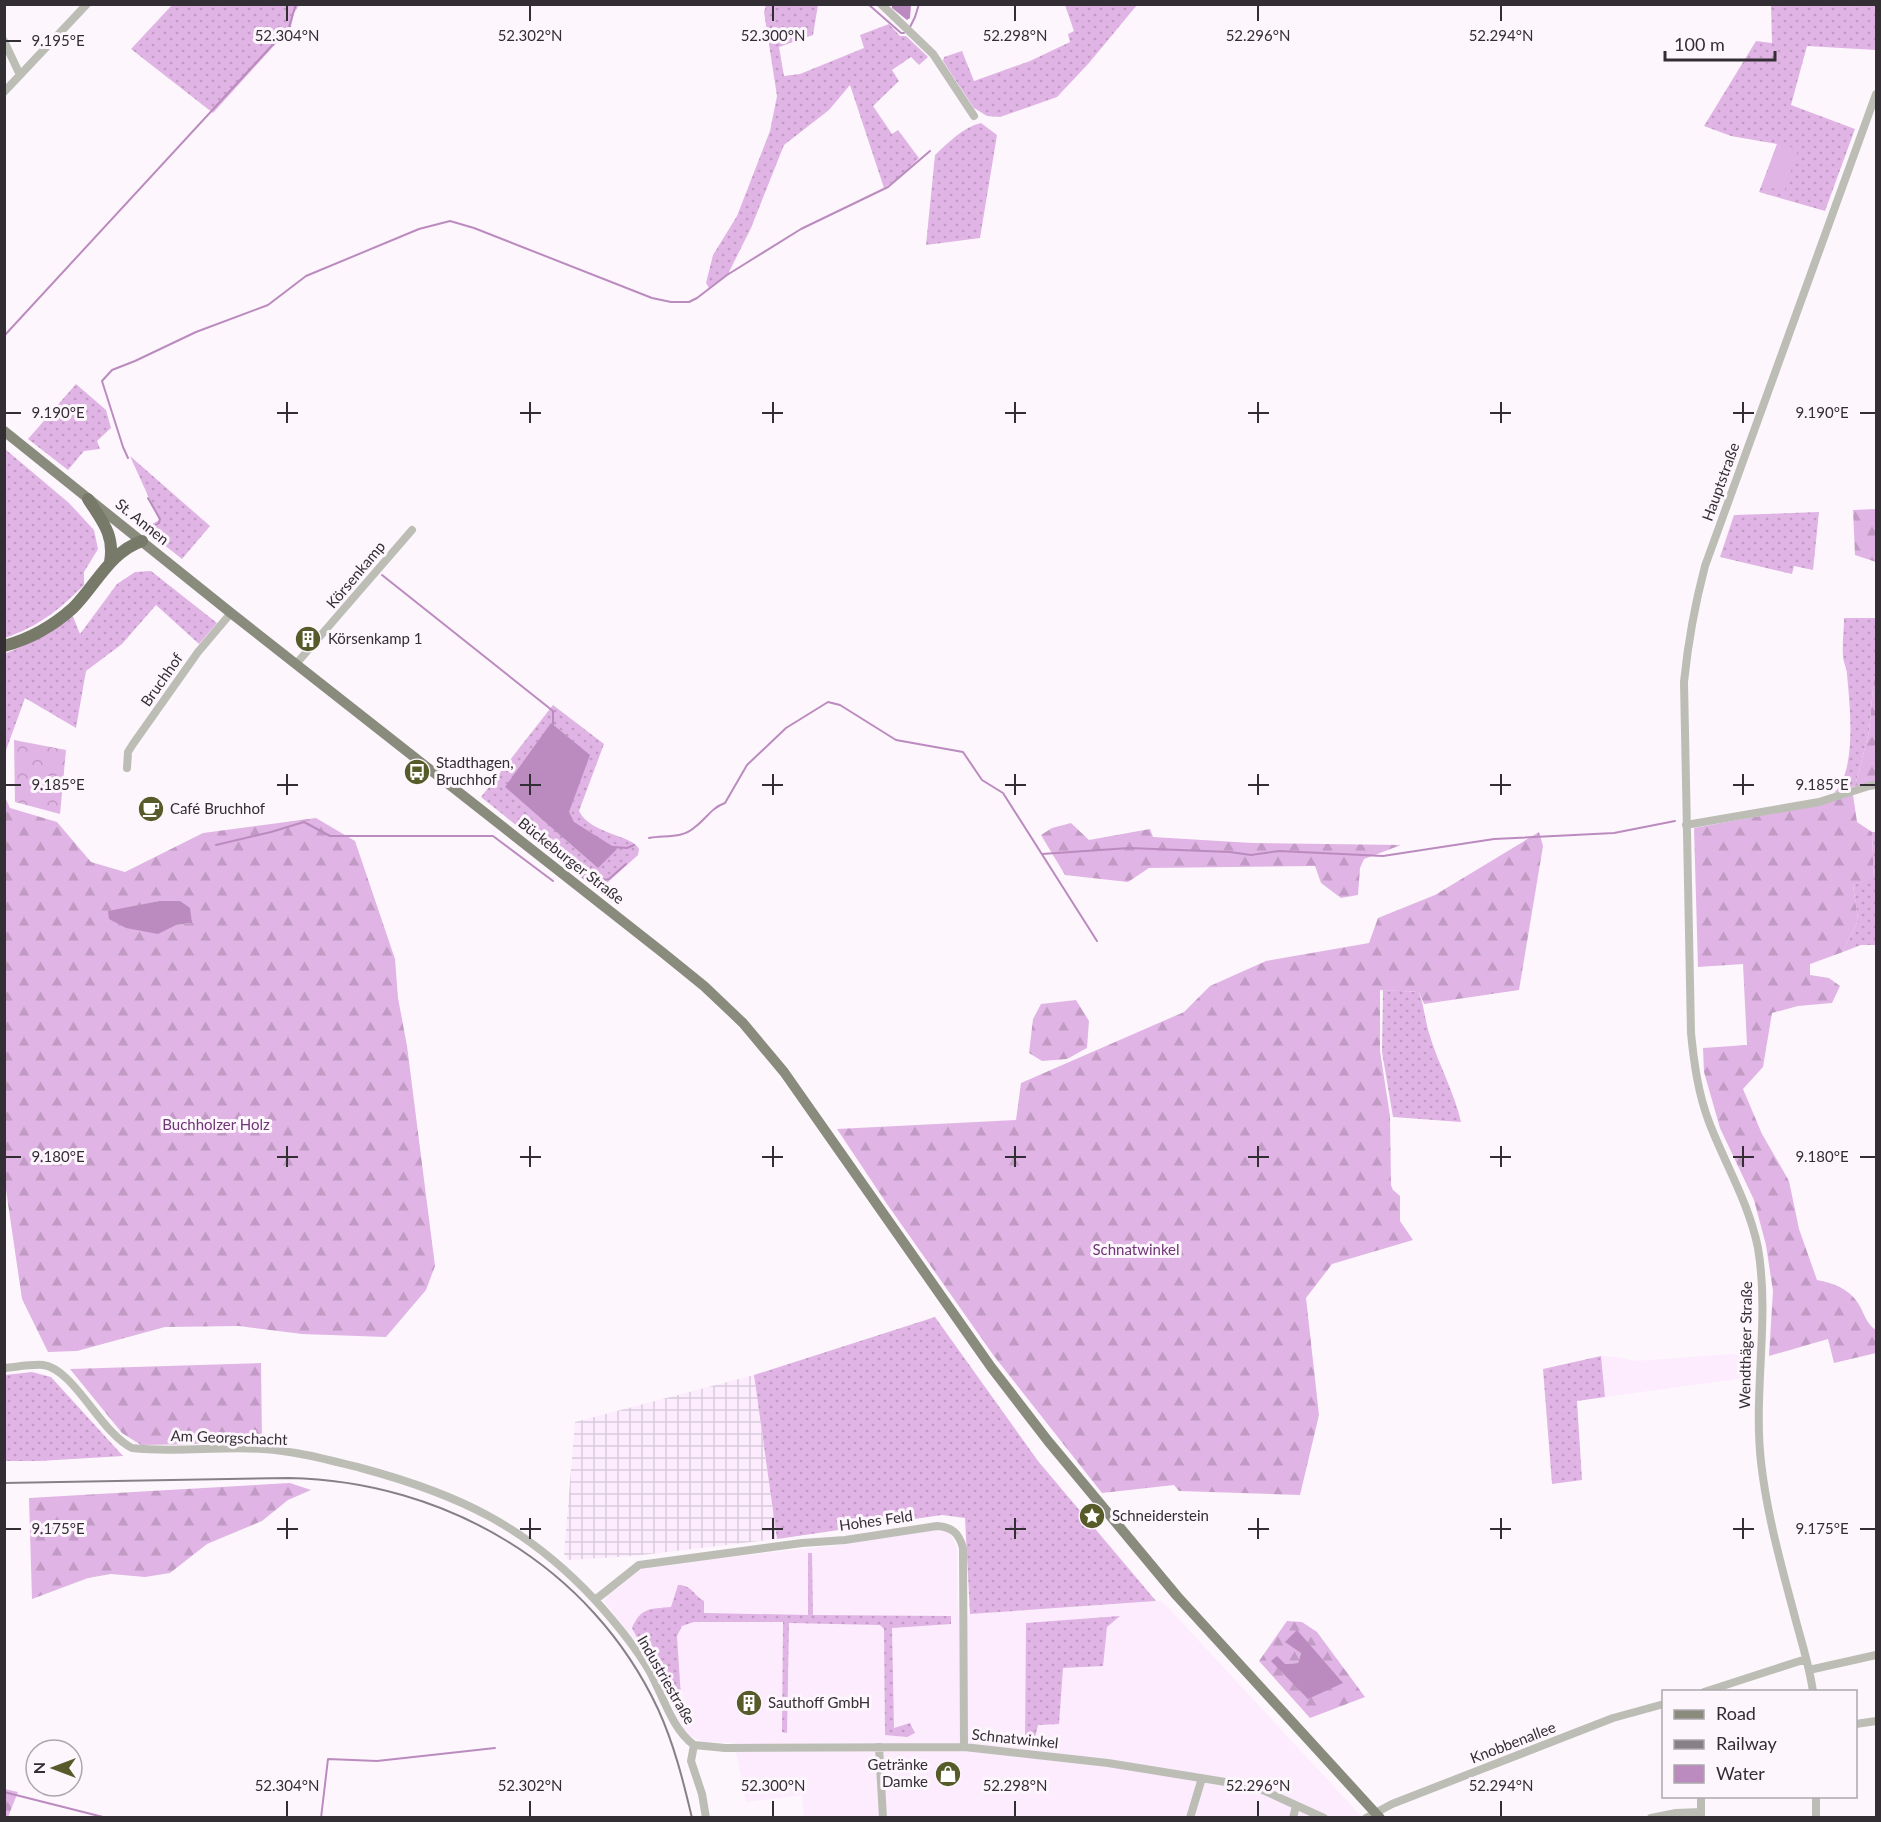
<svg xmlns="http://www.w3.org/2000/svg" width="1881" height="1822" viewBox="0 0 1881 1822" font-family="Lato,sans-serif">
  <defs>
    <pattern id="industrial-grid" width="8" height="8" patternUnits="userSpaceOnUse" patternTransform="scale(1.5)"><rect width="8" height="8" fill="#fcecfe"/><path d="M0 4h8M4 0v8" fill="none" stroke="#d8cbda"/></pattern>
    <pattern id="grass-dots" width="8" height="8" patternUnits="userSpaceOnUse" patternTransform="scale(1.5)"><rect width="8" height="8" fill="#e0b4e4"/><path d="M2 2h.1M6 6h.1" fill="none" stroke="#c19bc4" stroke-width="1.8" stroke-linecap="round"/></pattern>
    <pattern id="forest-firs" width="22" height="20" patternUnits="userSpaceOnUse" patternTransform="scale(1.5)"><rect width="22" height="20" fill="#e0b4e4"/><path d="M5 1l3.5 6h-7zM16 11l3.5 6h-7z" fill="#c19bc4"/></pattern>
    <pattern id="park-crowns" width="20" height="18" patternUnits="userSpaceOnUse" patternTransform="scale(1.5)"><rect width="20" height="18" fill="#e0b4e4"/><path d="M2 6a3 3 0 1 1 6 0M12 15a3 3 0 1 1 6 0" fill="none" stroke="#c19bc4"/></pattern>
  </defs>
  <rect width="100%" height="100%" fill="#fdf6fd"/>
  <!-- built -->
  <path fill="#fcecfe" d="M1732,1354l22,3 -2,20 -147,20 -4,-41 15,1 20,4z
    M941,1529l9,4 7,15 1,66 204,-13 200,216 -558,1 -2,-23 -56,7 -12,-59 -31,-1 -13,-6 -9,-11 -20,-42 -26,-42 -31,-40 6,-9 31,-25 197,-22z"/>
  <!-- industrial -->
  <path fill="url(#industrial-grid)" d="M754,1375l23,164 -144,17 -65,4 -4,-6 11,-132z"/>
  <!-- grass -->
  <path fill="url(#grass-dots)" d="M172,5v-1l127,1 -5,8 -3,14 -78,86 -82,-64z
    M766,5h52l-5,30 -34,12 5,29 16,-2 64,-26 -4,-13 29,-11 11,12h6l22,21 -9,8 -8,-8 -19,13 7,11 -26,25 19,28 6,-4 21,28 -19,19 -16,11 -34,-103 -21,25 -45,35 -33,83 -23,46 -19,14 -3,-5 7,-28 24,-39 33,-85 7,-35 -13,-84z
    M1065,5h72l-48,58 -32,34 -57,20 -13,-1 -13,-8 -31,-47 1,-4 18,-6 12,30 56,-20 40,-19 -2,-8 6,-3z
    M1771,5h105v45l-69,-4 -16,59 64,24 -30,82 -66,-19 18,-48 -46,-8 -27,-10 52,-85 16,2z
    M981,123l16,12 -17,103 -54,7 9,-90c13,-12 28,-28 46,-32z
    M76,384l30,26 5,18 -14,13 3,8 -16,2 -16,19 -40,-31z
    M5,449l64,54 25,27 4,19 -14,23v13c-26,26 -45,41 -79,53z
    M130,456l80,70 -28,33 -38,-30 15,-9z
    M1819,512l-6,58 -19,-4 -2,8 -72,-17 14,-42z
    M151,571l66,52 -18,21 -43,-39 -34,39 -36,27 -10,57 -51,-30 -20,55 -1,-99c27,-10 47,-23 68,-40l8,20 37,-50 18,-12z
    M1844,618h32v57l-2,2 -5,55 -14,54 -21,7c23,-22 16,-87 13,-118 0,-7 -4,-13 -4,-19 -1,-12 1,-25 1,-38z
    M553,705l51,39 -25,67c11,23 54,24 60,38l-1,6 -40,36 -117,-94z
    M1872,832h4v113h-15l-18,7 15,-32 -5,-35 21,-8z
    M1383,990l36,2c5,14 6,28 10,41 9,31 25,58 32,89l-68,-5 -11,-65z
    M935,1317l103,144 118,140 -186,13 -5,-96 -23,-3 -165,24 -23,-164z
    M1601,1356l4,41 -28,4 5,79 -30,4 -9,-115z
    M32,1372l19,5 72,79 -84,5h-34v-86z
    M808,1553h4l1,62 138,1v8l-59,4 2,100 16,-5 5,10 -8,4 -22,-2 -1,-106 -4,-4 -91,-2 -2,110 -5,-1 1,-110h-89l-12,4 -5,10 4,62 7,25 -7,-3 -49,-92c9,-21 18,-19 39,-21l7,-22c14,0 15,10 26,16v12l104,2z
    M1120,1616l-13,11 -4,39 -40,2 -4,56 -21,1 -5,22 -8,-1 1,-123z"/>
  <!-- forest -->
  <path fill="url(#forest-firs)" fill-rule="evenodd" d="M1876,509v53l-21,-7 -2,-45z
    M1876,675v107l-21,4 14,-54 5,-55z
    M4,795l6,13 47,14 34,40 34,10 78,-39 113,-15 39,23 40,118 3,39 9,48 28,220 -9,24 -40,47 -84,-3 -63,-8 -74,1 -88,24 -29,1 -26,-53 -17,-116zM159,901h21l12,22 -16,2 -68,-13z
    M1853,795l4,27 15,10 2,46 -21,7 5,35 -15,32 -33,12v11l19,3 11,8 -8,17 -34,3 -26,7 -9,54 -20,22 19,45 27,47 10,48 18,51c16,3 31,8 41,23 6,9 8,21 18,27v23l-42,10 -6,-24 -59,17 4,-65 -7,-46 -12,-45 -34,-72 -16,-56 -1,-24 44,-3 -4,-81 -45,3 -4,-139 126,-23z
    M1071,823l18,17 61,-11 3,8 99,6 149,2 -37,14 -4,9 -2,27 -17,3 -20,-15 -6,-17 -166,2 -21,14 -63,-7 -24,-40 11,-7z
    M1539,832l4,14 -24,144 -95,14 -5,-12 -39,-2v61l10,65 1,69 2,5 7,6v25l13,19 -81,24 -26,34 13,117 -19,80 -121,-4 -5,-6 -72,8 -108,-137 -107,-152 -50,-75 179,-9 5,-37 163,-71 26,-26 56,-25 103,-18 9,-25 57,-23z
    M1076,1000l13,21 -2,27 -20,11 -25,2 -13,-8 4,-34 8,-15z
    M261,1363l1,80 -121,2 -19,-12 -52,-64z
    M290,1483l21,7 -23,10 -26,21 -55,23 -37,29 -25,4 -34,-3 -23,4 -56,21 -3,-101z
    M1287,1621l15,1 15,10 48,65 -55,21 -51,-57zM1301,1653l7,45 -23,-34 13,-1z
    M5,1789l13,3 -10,25h-3z"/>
  <!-- park -->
  <path fill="url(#park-crowns)" d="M14,740l52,10 -6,64 -45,-12z"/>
  <!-- pitch -->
  <path fill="#e0b4e4" d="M1778,142l20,8 -14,42 -21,-7z"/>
  <!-- water -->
  <path fill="#bb8bbf" d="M892,5h19l-1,13 -3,2 -15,-12z
    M551,723l39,32 -21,57 5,10 43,27 -19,19 -93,-81z
    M159,901h21l10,7 2,15 -16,2 -18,9 -32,-6 -17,-9 -1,-8z
    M1297,1630l46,53 -35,16 -37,-38 6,-5 8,8 13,-1 3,-10 -16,-11z"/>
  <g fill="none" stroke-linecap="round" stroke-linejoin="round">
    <!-- stream -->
    <path stroke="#bb8bbf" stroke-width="2" d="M868,4l33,29h3
      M910,27l5,-10 4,-13
      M4,336l285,-309 7,-23
      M128,458l-5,-11 -21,-66 10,-11 23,-9 61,-29 72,-27 38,-29 113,-47 31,-8 24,7 178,70 19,4h18l8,-4 30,-23 74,-46 87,-42 42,-36
      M147,530l12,-7 1,-4 -12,-21
      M382,575l171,136v16
      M518,824l72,59 19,-4 17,-15
      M649,838c16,-3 33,1 46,-11 12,-9 16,-19 30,-24l22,-38 39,-37 42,-26 12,3 56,35 67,12 19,28 21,13 94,148
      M216,845l55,-13 33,-10 26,14h163l60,45
      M613,847l14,1 7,-3
      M1042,854l87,-6 101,4 21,3 28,-4 104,5 111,-17 120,-6 61,-12
      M4,1792l103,26
      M321,1818l7,-59 49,2 118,-13"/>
    <!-- minor -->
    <path stroke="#bcbeb5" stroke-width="8" d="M881,4l52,50 41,62
      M4,41l16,34
      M4,92l83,-88
      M296,664l116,-134
      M127,768l1,-16 5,-8 65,-92 33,-39
      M1686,825l133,-23 50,-16 7,-1
      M4,1368c12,-1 27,-4 39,-3 31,4 57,67 89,83 43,5 88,-2 131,1 33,2 66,11 98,19 97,26 165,58 234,132 20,22 40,46 55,72 13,24 22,57 44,73l-3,16 11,33 4,24
      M595,1600l44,-35 163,-22 43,-3 92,-14c15,1 22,7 26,22l1,199
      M1809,1670l67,-15
      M1704,1692l102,-33
      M1813,1692c-3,-24 -11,-48 -17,-71 -14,-53 -29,-105 -35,-159 -8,-71 9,-143 -3,-214 -9,-45 -33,-84 -49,-126 -11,-29 -15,-59 -18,-89l-7,-351c4,-40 11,-78 21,-116l171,-472
      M1856,1724l20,-3
      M694,1745l31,3 239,-1 144,16 136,22 21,6 59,27
      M879,1747l4,71
      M1701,1796v21
      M1190,1818l12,-40
      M1293,1818l3,-12
      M1366,1818l26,-14 221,-86 51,-14
      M1651,1818l25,-5 25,-1
      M1816,1818v-22"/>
    <!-- major -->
    <path stroke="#898c7c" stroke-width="10" d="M4,431l227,182 431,339 42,34 39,37 41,49 207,295 57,74 129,155 203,222"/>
    <!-- highway -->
    <path stroke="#777a68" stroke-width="12" d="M88,499c14,22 27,36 22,63
      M4,646c26,-7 49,-20 69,-38 23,-23 37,-56 69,-67"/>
    <!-- rail -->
    <path stroke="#868187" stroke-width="2" d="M4,1483l285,-5c156,3 302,88 369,231 16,35 25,71 34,109"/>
  </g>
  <!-- ticks -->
  <path fill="none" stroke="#332e34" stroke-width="2" d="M287,6v15M530,6v15M773,6v15M1015,6v15M1258,6v15M1501,6v15M6,41h15M287,402v21M530,402v21M773,402v21M1015,402v21M1258,402v21M1501,402v21M1743,402v21M6,413h15M277,413h21M520,413h21M762,413h21M1005,413h21M1248,413h21M1490,413h21M1733,413h21M1860,413h15M287,774v21M530,774v21M773,774v21M1015,774v21M1258,774v21M1501,774v21M1743,774v21M6,785h15M277,785h21M520,785h21M762,785h21M1005,785h21M1248,785h21M1490,785h21M1733,785h21M1860,785h15M287,1146v21M530,1146v21M773,1146v21M1015,1146v21M1258,1146v21M1501,1146v21M1743,1146v21M6,1157h15M277,1157h21M520,1157h21M762,1157h21M1005,1157h21M1248,1157h21M1490,1157h21M1733,1157h21M1860,1157h15M287,1518v21M530,1518v21M773,1518v21M1015,1518v21M1258,1518v21M1501,1518v21M1743,1518v21M6,1529h15M277,1529h21M520,1529h21M762,1529h21M1005,1529h21M1248,1529h21M1490,1529h21M1733,1529h21M1860,1529h15M287,1801v15M530,1801v15M773,1801v15M1015,1801v15M1258,1801v15M1501,1801v15"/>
  <!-- icons -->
  <defs>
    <g id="building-disc" transform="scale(1.35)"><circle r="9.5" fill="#565b29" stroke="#fdf6fd"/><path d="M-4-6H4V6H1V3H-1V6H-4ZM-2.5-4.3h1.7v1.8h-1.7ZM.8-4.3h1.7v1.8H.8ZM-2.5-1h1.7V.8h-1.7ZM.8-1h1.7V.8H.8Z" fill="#fff"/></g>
    <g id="bus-disc" transform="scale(1.35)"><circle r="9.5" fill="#565b29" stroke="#fdf6fd"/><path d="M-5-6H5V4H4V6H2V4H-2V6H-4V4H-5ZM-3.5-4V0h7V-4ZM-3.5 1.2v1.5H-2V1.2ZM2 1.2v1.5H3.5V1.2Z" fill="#fff"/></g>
    <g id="cafe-disc" transform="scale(1.35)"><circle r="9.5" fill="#565b29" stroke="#fdf6fd"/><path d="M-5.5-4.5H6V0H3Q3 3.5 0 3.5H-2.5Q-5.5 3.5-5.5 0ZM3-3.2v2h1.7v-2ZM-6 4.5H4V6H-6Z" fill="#fff"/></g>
    <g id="sight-disc" transform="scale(1.35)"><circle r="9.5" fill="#565b29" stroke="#fdf6fd"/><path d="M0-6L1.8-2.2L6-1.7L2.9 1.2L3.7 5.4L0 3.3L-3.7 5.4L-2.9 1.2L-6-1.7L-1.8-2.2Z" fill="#fff"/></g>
    <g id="shop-disc" transform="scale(1.35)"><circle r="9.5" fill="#565b29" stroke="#fdf6fd"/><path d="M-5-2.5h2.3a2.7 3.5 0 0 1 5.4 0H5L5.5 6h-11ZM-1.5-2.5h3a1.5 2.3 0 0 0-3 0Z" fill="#fff"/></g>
  </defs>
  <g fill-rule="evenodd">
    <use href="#building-disc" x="308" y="639"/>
    <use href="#bus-disc" x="417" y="772"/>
    <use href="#cafe-disc" x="151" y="809"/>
    <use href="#sight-disc" x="1092" y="1516"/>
    <use href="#building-disc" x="749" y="1703"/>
    <use href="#shop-disc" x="948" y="1774"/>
  </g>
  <g text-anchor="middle" stroke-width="6" stroke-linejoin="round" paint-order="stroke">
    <!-- street labels -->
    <g font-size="15" fill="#332e34" stroke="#fdf6fd">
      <text transform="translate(1721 482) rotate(-70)" y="5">Hauptstraße</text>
      <text transform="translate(142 522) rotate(39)" y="5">St. Annen</text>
      <text transform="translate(356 575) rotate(-50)" y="5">Körsenkamp</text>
      <text transform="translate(162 680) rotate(-55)" y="5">Bruchhof</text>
      <text transform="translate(571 861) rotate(38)" y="5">Bückeburger Straße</text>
      <text transform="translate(1746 1345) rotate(-89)" y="5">Wendthäger Straße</text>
      <text transform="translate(229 1438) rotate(2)" y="5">Am Georgschacht</text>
      <text transform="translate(876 1521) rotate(-8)" y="5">Hohes Feld</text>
      <text transform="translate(666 1680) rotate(60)" y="5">Industriestraße</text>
      <text transform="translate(1015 1739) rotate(6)" y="5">Schnatwinkel</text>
      <text transform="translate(1513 1743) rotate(-21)" y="5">Knobbenallee</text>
    </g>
    <!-- poi labels -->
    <g font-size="15" fill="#332e34" stroke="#fdf6fd" text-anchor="start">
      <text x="328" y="644">Körsenkamp 1</text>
      <text x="436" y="768">Stadthagen,<tspan x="436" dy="17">Bruchhof</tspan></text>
      <text x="170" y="814">Café Bruchhof</text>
      <text x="1112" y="1521">Schneiderstein</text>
      <text x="768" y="1708">Sauthoff GmbH</text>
      <text x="928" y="1770" text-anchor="end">Getränke<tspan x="928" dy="17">Damke</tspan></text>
    </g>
    <!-- park labels -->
    <g font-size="15" fill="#703576" stroke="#fdf6fd">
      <text x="216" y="1130">Buchholzer Holz</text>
      <text x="1136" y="1255">Schnatwinkel</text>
    </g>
  </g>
  <g font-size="15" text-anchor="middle" fill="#332e34" stroke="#fdf6fd" stroke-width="6" stroke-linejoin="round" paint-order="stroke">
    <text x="287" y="41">52.304°N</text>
    <text x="530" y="41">52.302°N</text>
    <text x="773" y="41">52.300°N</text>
    <text x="1015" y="41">52.298°N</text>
    <text x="1258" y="41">52.296°N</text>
    <text x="1501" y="41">52.294°N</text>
    <text x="58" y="46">9.195°E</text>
    <text x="1822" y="418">9.190°E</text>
    <text x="58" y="418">9.190°E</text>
    <text x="1822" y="790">9.185°E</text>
    <text x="58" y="790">9.185°E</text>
    <text x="1822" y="1162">9.180°E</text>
    <text x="58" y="1162">9.180°E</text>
    <text x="1822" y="1534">9.175°E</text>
    <text x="58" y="1534">9.175°E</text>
    <text x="287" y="1791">52.304°N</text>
    <text x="530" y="1791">52.302°N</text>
    <text x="773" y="1791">52.300°N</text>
    <text x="1015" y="1791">52.298°N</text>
    <text x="1258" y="1791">52.296°N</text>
    <text x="1501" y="1791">52.294°N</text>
  </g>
  <!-- border -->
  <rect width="1881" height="1822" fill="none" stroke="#332e34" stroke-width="12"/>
  <!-- legend -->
  <rect x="1662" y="1690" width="195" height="108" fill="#fdf6fd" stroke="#aca6ad" stroke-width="1.5"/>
  <rect x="1674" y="1710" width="30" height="9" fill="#898c7c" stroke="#aca6ad" stroke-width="1.5"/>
  <text x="1716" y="1720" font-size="18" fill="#332e34">Road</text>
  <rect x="1674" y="1740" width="30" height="9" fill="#868187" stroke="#aca6ad" stroke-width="1.5"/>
  <text x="1716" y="1750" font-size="18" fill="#332e34">Railway</text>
  <rect x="1674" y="1765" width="30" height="18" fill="#bb8bbf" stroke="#aca6ad" stroke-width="1.5"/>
  <text x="1716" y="1780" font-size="18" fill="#332e34">Water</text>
  <!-- north arrow -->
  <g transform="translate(54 1768) rotate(270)"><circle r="28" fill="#fdf6fd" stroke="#aca6ad" stroke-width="1.5"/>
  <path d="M0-4.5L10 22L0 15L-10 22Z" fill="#565b29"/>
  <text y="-9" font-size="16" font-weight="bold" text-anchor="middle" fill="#332e34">N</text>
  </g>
  <!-- scale -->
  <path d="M1665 51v9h110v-9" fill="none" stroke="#332e34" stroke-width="3"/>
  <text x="1674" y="51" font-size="18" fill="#332e34" stroke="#fdf6fd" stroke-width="4.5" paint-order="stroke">100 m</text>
</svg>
